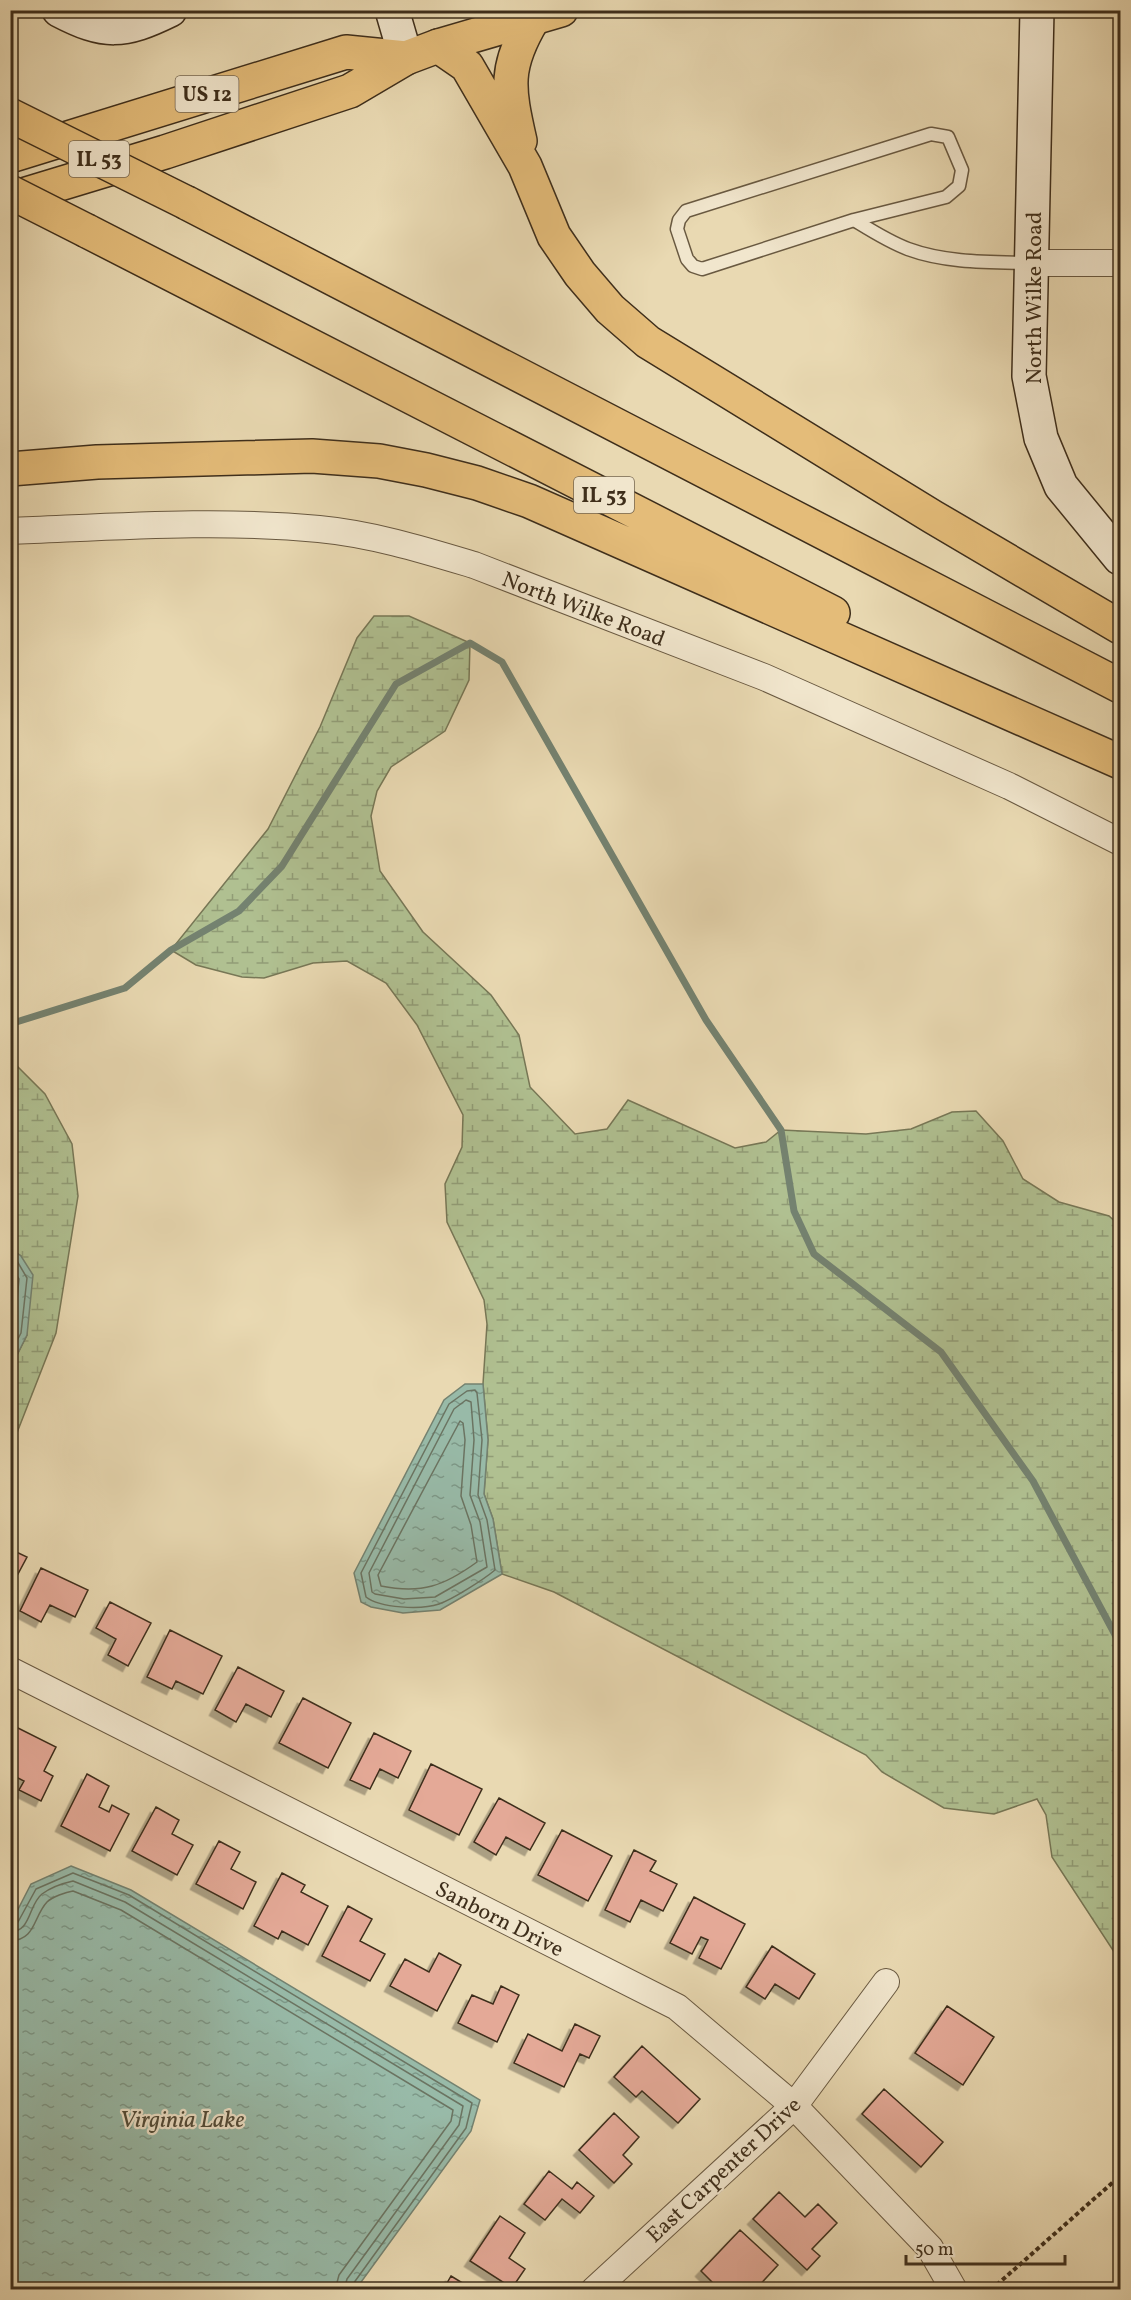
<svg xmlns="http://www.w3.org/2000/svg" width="1131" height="2300" viewBox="0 0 1131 2300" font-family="Vollkorn,serif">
  <defs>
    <pattern id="wetland-marsh" width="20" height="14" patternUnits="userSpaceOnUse" patternTransform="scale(1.5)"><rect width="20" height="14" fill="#b0c091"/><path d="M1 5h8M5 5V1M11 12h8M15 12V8" fill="none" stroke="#919c76"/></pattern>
    <pattern id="water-ripples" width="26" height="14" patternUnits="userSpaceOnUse" patternTransform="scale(1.5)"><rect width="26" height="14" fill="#98baa8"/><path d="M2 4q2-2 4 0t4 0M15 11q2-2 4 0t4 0" fill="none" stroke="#7d9888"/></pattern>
    <filter id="shadow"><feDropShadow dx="-5.5" dy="5.5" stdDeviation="0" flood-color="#0004"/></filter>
  </defs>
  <rect width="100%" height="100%" fill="#e9d9b2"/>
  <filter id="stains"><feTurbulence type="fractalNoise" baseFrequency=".00333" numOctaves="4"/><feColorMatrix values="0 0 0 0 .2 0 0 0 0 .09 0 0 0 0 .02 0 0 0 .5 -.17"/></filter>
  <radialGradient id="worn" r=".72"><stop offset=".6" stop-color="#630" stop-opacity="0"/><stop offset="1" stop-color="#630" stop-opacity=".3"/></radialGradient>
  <!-- wetland -->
  <path fill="url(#wetland-marsh)" stroke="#777756" stroke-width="1.5" d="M374,616h35l61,27 -1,37 -24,51 -54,36 -14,24 -6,25 9,55 43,61 68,63 28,40 11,52 45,47 32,-5 21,-29 107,48 31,-6 15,-12 85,4 45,-5 41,-17 24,-1 27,30 20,38 36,23 50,14 11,10v735l-68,-104 -6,-42 -9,-16 -43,15 -50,-6 -62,-36 -16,-17 -312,-163 -52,-18 -9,-55 -9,-25 4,-54 -5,-56 4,-60 -3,-24 -37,-78 -2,-38 17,-37 1,-32 -46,-90 -31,-42 -39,-22 -34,2 -49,15 -22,-1 -46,-12 -25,-15 97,-121 52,-102 37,-89z
    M11,1060l34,34 27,50 6,52 -22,137 -45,115v-81l16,-32 -6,-79 -10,-7z"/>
  <!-- water -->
  <path fill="url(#water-ripples)" stroke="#748270" stroke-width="1.5" d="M11,1249l10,7 12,19 -6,60 -16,32z
    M465,1384h18l5,56 -4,54 9,25 9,55 -62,36 -37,3 -32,-6 -10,-5 -7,-29 90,-173z
    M71,1866l60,24 349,210 -9,31 -115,158h-345v-366l20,-39z"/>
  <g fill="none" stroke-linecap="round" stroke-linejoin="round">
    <!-- shore -->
    <path stroke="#6b7462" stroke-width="1.5" d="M10,1257l7,4 10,17 -6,55 -11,21
      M10,1265l9,14 -5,52 -4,6
      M467,1391l8,-1 2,3 5,47 -4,55 9,25 8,50c-12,10 -42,29 -56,34 -18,6 -59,4 -73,-7l-5,-24 88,-169z
      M466,1400l5,2 3,38 -4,55 10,27 7,45 -52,30 -31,2 -29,-5 -3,-2 -3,-19 85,-164z
      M460,1421l3,2 2,17 -4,56 10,29 6,37c-33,24 -55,32 -96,24l-3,-11z
      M10,1925l8,-3 18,-33 37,-16 56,22 343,208 -6,25 -113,156 -1,6
      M10,1932c22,-1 18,-27 32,-38 8,-6 22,-11 31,-13l52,21 338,204 -4,19 -112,154 -3,11
      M10,1941c26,-1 23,-24 37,-39 5,-5 19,-10 26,-11l48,19 332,200 -2,11 -112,154 -4,15"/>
    <!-- stream -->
    <path stroke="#748270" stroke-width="7" d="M10,1024l115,-36 46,-38 68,-39 43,-45 114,-182 74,-41 32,19 204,358 75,110 13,81 20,43 127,98 92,129 87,163"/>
  </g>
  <!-- building -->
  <path fill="#e4a997" stroke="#3e2e1b" stroke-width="1.5" filter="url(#shadow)" d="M10,1549l17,8 -17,32z
    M41,1568l47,22 -13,27 -25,-12 -9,17 -21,-11z
    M110,1602l41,21 -23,43 -20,-11 8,-16 -20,-11z
    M170,1630l52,26 -19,38 -27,-13 -4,8 -25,-12z
    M238,1667l46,24 -13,26 -25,-13 -10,18 -21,-12z
    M303,1698l48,25 -23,45 -49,-25z
    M10,1724l46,23 -12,24 9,5 -12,25 -22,-11 5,-9 -14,-7v-10l6,-12 -6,-3z
    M374,1733l37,18 -13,27 -18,-9 -10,20 -20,-9z
    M431,1764l51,25 -23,46 -50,-25z
    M87,1774l22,12 -10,21 10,5 3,-7 17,9 -19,37 -49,-25z
    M499,1798l46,25 -15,27 -24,-13 -10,18 -22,-13z
    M156,1807l23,13 -7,14 21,11 -16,30 -45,-24z
    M10,1818l7,4 -7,13z
    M562,1830l50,26 -24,45 -50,-26z
    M219,1841l21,11 -9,17 25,13 -13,27 -47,-25z
    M634,1850l22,11 -6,10 27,13 -14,27 -22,-11 -11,22 -25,-12z
    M282,1873l23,12 -4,7 27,14 -20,39 -26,-14 -4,8 -24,-13z
    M694,1897l51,27 -24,45 -22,-11 9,-18 -7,-3 -9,17 -22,-11z
    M348,1906l24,13 -12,22 25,13 -15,27 -48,-25z
    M772,1946l43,28 -16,25 -24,-15 -10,15 -19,-12z
    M439,1953l22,12 -24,46 -47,-25 15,-27 24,13z
    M501,1986l18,9 -22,47 -39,-19 14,-28 21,9z
    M947,2006l47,31 -31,48 -48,-32z
    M575,2024l25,12 -11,22 -9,-4 -16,33 -50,-24 14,-29 34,17z
    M642,2046l58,53 -22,24 -36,-32 -6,6 -22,-20z
    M884,2089l59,53 -22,25 -59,-53z
    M614,2113l25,24 -16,18 9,9 -18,19 -35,-33z
    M549,2171l23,18 5,-7 17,14 -14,17 -18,-14 -17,21 -21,-16z
    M779,2192l26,25 13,-13 19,19 -25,26 8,7 -13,14 -54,-51z
    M500,2216l25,17 -16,25 16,11 -13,19 -42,-27z
    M740,2230l38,35 -23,25h-35l-19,-19z
    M451,2276l23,14h-31z"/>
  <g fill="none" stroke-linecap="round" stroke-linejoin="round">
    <!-- lane casing -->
    <g stroke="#695941" stroke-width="15">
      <path id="lane" d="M854,220l92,-23 13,-11 3,-16 -14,-33 -17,-3 -245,77 -7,9 -2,9 10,30 6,7 9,3 152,-49c18,11 35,22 54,29 38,14 81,13 121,14"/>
    </g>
    <!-- street casing -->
    <g stroke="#695941" stroke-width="28">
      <path id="street" d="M1033,263h87
        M10,531c103,-4 207,-12 309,-2 53,5 105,21 155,36l290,112 245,109 111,56
        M10,1670l667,337 117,99 136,142 24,42
        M594,2290l200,-184 92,-124"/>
    </g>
    <!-- secondary casing -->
    <g stroke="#3e2e1b" stroke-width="36">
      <path id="secondary" d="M59,10c46,24 64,23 111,0
        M392,10l14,48
        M1037,10l-8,366 12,62 20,48 59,72"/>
    </g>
    <!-- primary casing -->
    <g stroke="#3e2e1b" stroke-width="36">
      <path id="primary" d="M10,156l336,-104 60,6
        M10,199l155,-47 185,-61 56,-33 32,-12 123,-36"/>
    </g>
    <!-- highway casing -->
    <g stroke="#3e2e1b" stroke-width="36">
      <path id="highway" d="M438,46l29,20 58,100 29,70 26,38 30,35 38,33 285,175 187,110
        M520,141c-12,-53 -16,-74 13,-122
        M187,203l933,483
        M87,231l746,382
        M10,469l87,-7 215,-6 67,5 47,9 51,13 52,18 591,261"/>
    </g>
    <!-- path -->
    <path stroke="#3e2e1b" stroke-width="4" stroke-dasharray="4.5 3" stroke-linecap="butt" d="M991,2290l129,-114"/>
    <!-- lane -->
    <use href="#lane" stroke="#f1e6cd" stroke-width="12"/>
    <!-- street -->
    <use href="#street" stroke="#f1e6cd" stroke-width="26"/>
    <!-- secondary -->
    <use href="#secondary" stroke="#f1e6cd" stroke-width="33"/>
    <!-- primary -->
    <use href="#primary" stroke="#e4bc79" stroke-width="33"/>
    <!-- highway -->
    <use href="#highway" stroke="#e4bc79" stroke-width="33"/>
    <!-- highway-bridge casing -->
    <g stroke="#3e2e1b" stroke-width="36" stroke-linecap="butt">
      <path id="highway-bridge" d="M10,115l177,88
        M10,192l77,39"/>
    </g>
    <!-- highway-bridge -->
    <use href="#highway-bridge" stroke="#e4bc79" stroke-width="33"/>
  </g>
  <g text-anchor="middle" stroke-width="4.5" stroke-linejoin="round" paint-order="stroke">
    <!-- shield labels -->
    <g fill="#f1e6cd" stroke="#746550" stroke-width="1.5">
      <rect x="175.5" y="76" width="63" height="36" rx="4.5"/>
      <rect x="69" y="141" width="60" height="36" rx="4.5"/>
      <rect x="574" y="477" width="60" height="36" rx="4.5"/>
    </g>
    <g font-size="21" font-weight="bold" fill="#3e2e1b">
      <text x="207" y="101">US 12</text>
      <text x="99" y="166">IL 53</text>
      <text x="604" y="502">IL 53</text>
    </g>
    <!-- street labels -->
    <g font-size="22" fill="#3e2e1b" stroke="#f1e6cd">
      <text transform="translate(1033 298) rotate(-90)" y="8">North Wilke Road</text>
      <text transform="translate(584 608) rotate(21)" y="8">North Wilke Road</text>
      <text transform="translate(500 1918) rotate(27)" y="8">Sanborn Drive</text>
      <text transform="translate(723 2169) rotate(-43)" y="8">East Carpenter Drive</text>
    </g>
    <!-- water labels -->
    <g font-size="24" font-style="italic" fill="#504a37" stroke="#f1e6cd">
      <text x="182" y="2127">Virginia Lake</text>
    </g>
  </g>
  <!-- margin -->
  <rect width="1131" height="2300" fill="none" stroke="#e9d9b2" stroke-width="36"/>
  <rect x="12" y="12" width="1107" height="2276" fill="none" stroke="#3e2e1b" stroke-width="3"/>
  <rect x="18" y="18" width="1095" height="2264" fill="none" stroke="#3e2e1b" stroke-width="1.5"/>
  <!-- scale -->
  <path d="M906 2255v9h159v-9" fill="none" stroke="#3e2e1b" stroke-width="3"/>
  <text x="915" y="2255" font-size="18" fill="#3e2e1b" stroke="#f1e6cd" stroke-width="4.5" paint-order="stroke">50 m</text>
  <rect width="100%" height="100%" filter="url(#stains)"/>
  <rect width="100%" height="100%" fill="url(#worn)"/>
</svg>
